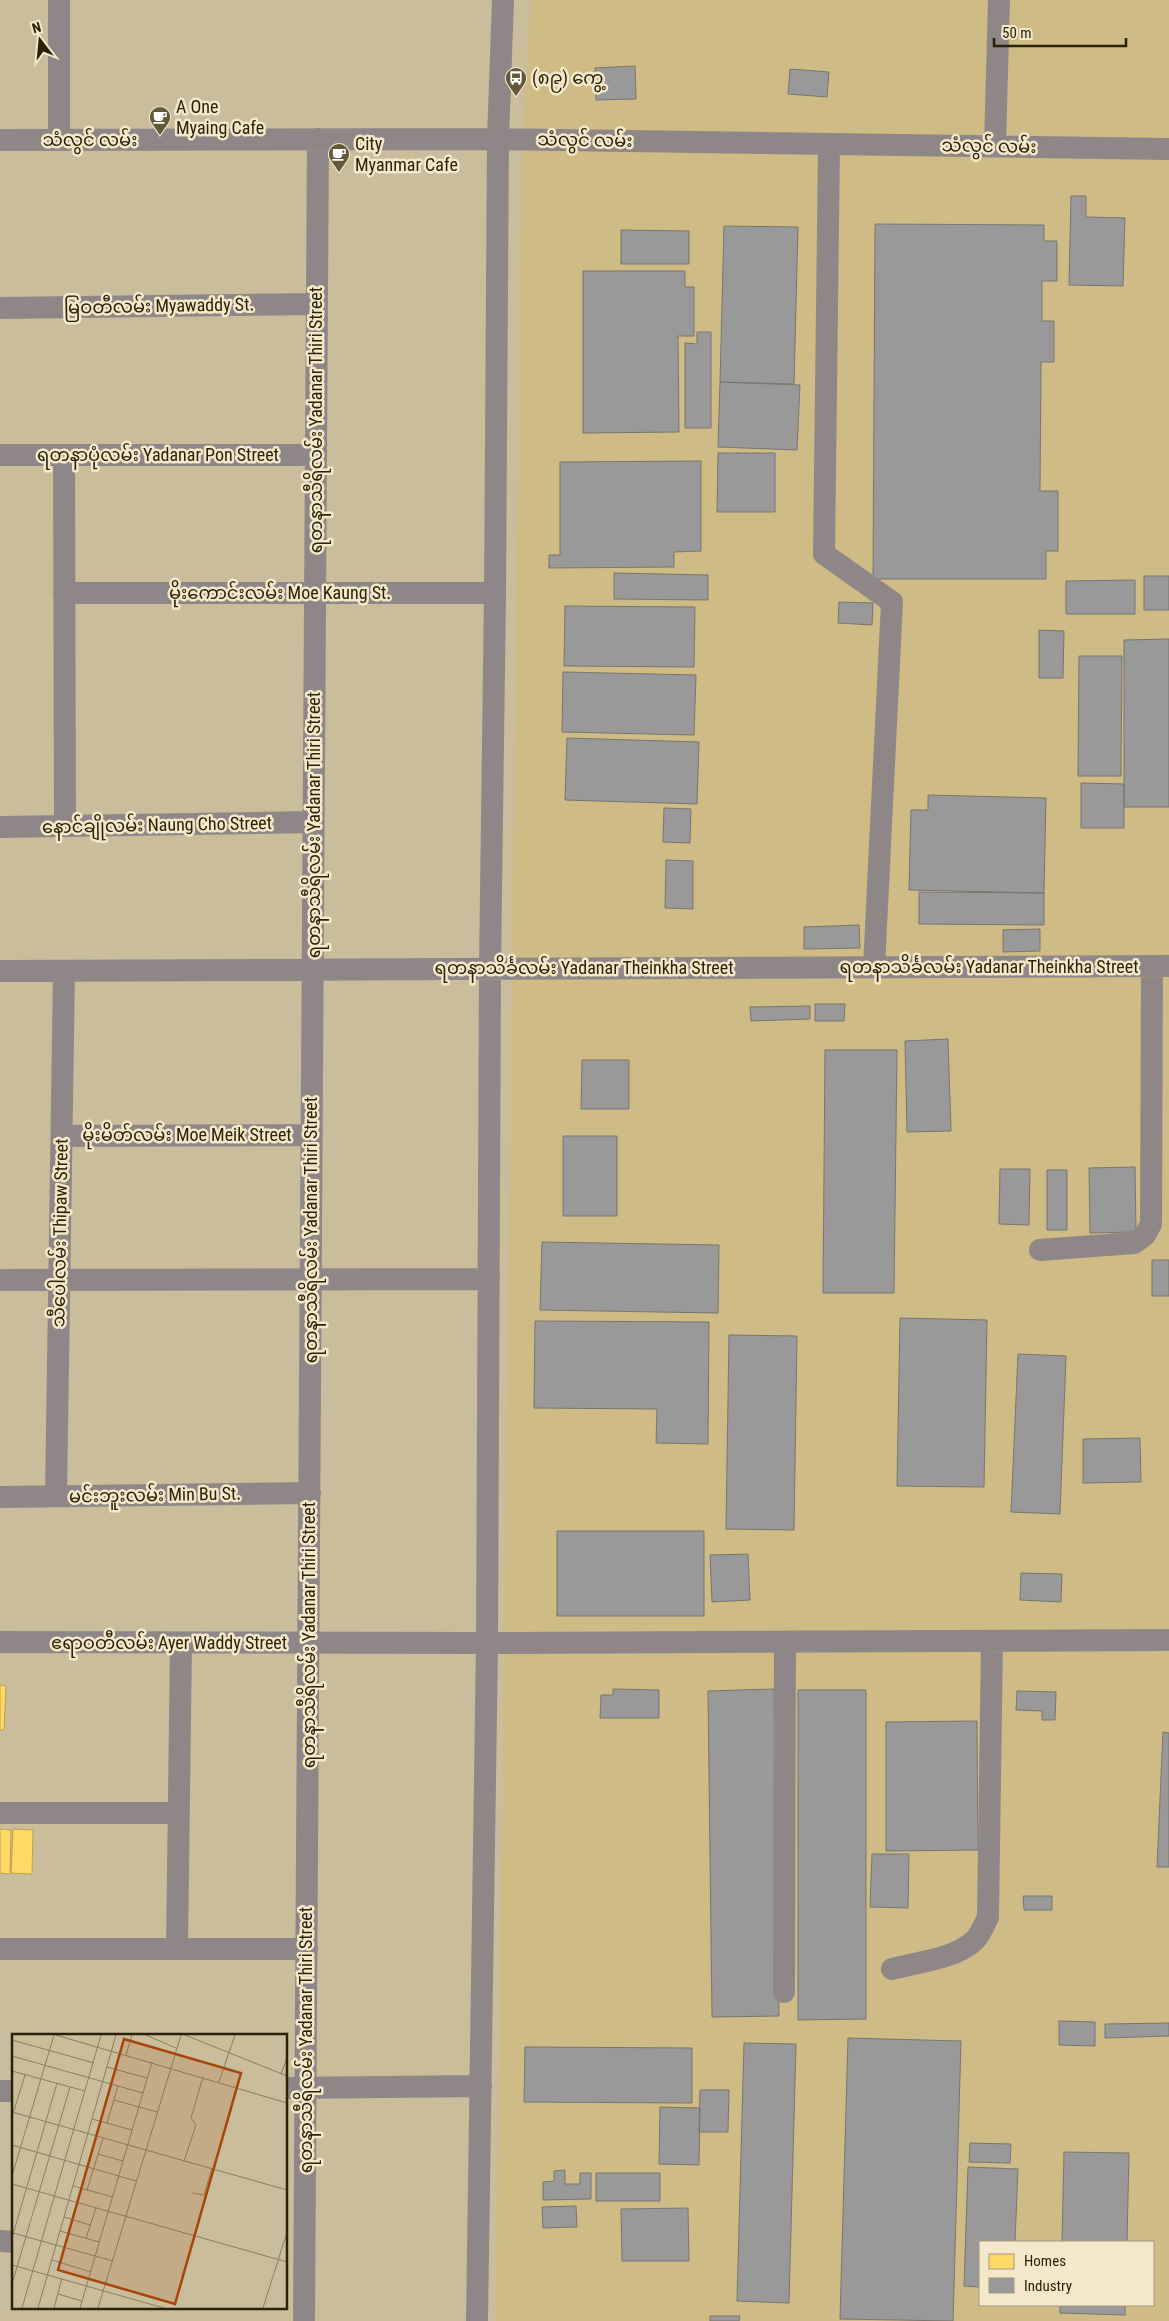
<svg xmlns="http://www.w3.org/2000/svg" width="1169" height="2321" viewBox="0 0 1169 2321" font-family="'Roboto Condensed','Noto Sans Myanmar',sans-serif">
  <rect width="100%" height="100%" fill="#c9bd9b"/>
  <!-- built -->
  <path fill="#cebb85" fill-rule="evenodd" d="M531,0h638v2321h-673l26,-2157zM980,2242h173v63h-173z"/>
  <!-- homes -->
  <path fill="#ffd966" stroke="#bfa24a" d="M0,1685l6,1 -2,44h-4z
    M0,1829l11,1 -1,44 -10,-1z
    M13,1829l20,1 -1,44 -21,-1z"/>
  <!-- industry -->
  <path fill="#999" stroke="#78766e" d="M635,66l1,33 -40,1 -1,-32z
    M790,69l39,3 -2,25 -39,-3z
    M1071,196h15v21l39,1 -2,68 -54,-1z
    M875,224l169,1v16h13v40h-15v40h12v41h-13l-1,129h18v60h-12v28h-173z
    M724,226l74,1 -4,157 -74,-2z
    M621,230l68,1v33h-68z
    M583,271h102v16h9v49h-16l1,96 -96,1z
    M697,332h14v96h-26v-85l12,1z
    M720,382l80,3 -3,65 -79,-3z
    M718,453h57v59h-58z
    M701,461v90l-27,1v15l-125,1v-13h11v-93z
    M614,573l94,2v25l-94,-1z
    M1144,576h25v34h-25z
    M1135,580v34h-69v-33z
    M839,602l34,1 -1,22 -34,-2z
    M565,606l130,1 -1,60 -130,-1z
    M1039,630l25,1 -1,47h-24z
    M1169,639v168h-45v-167z
    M1079,656h43l-1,120h-43z
    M563,672l133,3 -2,60 -132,-3z
    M567,738l132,4 -2,62 -132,-4z
    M1081,783l43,1v44h-43z
    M928,795l118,3 -2,95 -135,-3 2,-80h17z
    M664,808l27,1 -1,34 -27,-1z
    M666,860l27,1v48l-28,-1z
    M919,892l125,1v32l-125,-1z
    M859,925l1,23 -56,1v-22z
    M1040,929v22l-37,1v-22z
    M815,1004h30l-1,17h-29z
    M810,1006v13l-59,2 -1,-14z
    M948,1039l3,92 -44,1 -2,-91z
    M825,1050h72l-3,243h-71z
    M582,1060h47v49h-48z
    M563,1136h54v80h-54z
    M1135,1167l1,65 -46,1 -1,-65z
    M1000,1169h30l-1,56 -30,-1z
    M1047,1170h20v60h-20z
    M542,1242l177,3 -1,68 -178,-3z
    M1152,1260h17v36h-17z
    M900,1318l87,2 -3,167 -87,-1z
    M535,1321l174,1 -1,122 -52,-1 1,-34 -123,-1z
    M729,1335l68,1 -3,194 -68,-1z
    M1018,1354l48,2 -6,158 -49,-2z
    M1140,1438l1,44 -58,1v-44z
    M557,1531h147v85h-147z
    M748,1554l2,46 -38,2 -2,-47z
    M1021,1573l41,1 -1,28 -41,-2z
    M613,1689l46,1v28h-59l1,-23h12z
    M774,1689l5,327 -67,1 -4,-326z
    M798,1690h68v329l-68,1z
    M1017,1691l39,1 -1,28h-13v-9l-26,-1z
    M977,1721l1,129 -92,1v-129z
    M1163,1732l6,1v134h-12z
    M872,1854h37l-1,54 -38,-1z
    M1023,1896h29v14h-28z
    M1059,2021l36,1v24l-36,-1z
    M1169,2023v13l-64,2v-14z
    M848,2038l113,3 -8,280 -113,-2z
    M744,2043l52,1 -7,259 -52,-2z
    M525,2047l167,1v55l-168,-1z
    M700,2090h29l-1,42h-29z
    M660,2107l40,1 -1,57 -40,-1z
    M970,2143l41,1 -1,19 -41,-1z
    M1064,2152l65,1 -2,89h-65z
    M968,2167l50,2 -3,73h-35v45l-16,-1z
    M565,2170v14h15v-11h11v26l-48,1v-18l11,-1v-10z
    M596,2173h64v28h-64z
    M576,2206l1,21 -34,1 -1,-21z
    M688,2208l1,53h-67l-1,-52z
    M1060,2305h65v10l-65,-2z
    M710,2316h30l-1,5h-29z"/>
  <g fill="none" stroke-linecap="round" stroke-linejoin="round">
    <!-- minor -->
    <path stroke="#8f8787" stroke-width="22" d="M59,0v140
      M0,140l498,-1 671,10
      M829,144l-5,410 68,48 -18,365
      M995,146l4,-146
      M0,308l317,-4
      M0,455h316
      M64,455l1,371
      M64,593h431
      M0,827l314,-5
      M0,971l1169,-5
      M62,1136l250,-1
      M1040,1250l94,-7 11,-8 6,-11 1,-258
      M0,1280l489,-1
      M56,1496l8,-525
      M0,1497l310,-4
      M0,1642l487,1 682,-3
      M0,1813h179
      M0,1949h307
      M177,1949l4,-306
      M892,1969c26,-7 62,-10 82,-28 7,-7 10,-16 14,-24l4,-276
      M784,1992l1,-350
      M286,2088l195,-2
      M0,2091h14
      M0,2241l14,1
      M304,2321l14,-2182
      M477,2321l10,-678 3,-675 5,-375 3,-454 5,-139"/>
  </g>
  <!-- icons -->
  <defs>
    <g id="bus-pin" transform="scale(1.125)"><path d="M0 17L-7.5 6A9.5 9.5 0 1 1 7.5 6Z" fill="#62593b" stroke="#f3e8c9"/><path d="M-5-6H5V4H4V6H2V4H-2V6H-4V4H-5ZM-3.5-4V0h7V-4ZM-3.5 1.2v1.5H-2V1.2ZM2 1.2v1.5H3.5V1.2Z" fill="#fff"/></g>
    <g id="cafe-pin" transform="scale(1.125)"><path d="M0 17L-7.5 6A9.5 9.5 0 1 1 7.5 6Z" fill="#62593b" stroke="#f3e8c9"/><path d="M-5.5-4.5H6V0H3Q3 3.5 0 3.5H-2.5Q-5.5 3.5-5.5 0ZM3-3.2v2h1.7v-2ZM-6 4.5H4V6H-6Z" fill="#fff"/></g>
  </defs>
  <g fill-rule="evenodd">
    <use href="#bus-pin" x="516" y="78"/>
    <use href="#cafe-pin" x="160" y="117"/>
    <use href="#cafe-pin" x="339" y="154"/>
  </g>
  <g text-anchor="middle" stroke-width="5" stroke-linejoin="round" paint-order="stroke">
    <!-- poi labels -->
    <g font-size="18" fill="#2b2308" stroke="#f3e8c9" text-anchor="start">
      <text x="532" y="84">(၈၉) ကွေ့</text>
      <text x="176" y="113">A One<tspan x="176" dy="21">Myaing Cafe</tspan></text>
      <text x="355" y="150">City<tspan x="355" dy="21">Myanmar Cafe</tspan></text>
    </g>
    <!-- street labels -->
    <g font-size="18" fill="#2b2308" stroke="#f3e8c9">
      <text x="90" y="146">သံလွင် လမ်း</text>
      <text transform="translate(585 140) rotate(1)" y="6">သံလွင် လမ်း</text>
      <text transform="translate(989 146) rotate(1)" y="6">သံလွင် လမ်း</text>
      <text transform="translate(159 306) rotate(-1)" y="6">မြဝတီလမ်း Myawaddy St.</text>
      <text transform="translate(316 420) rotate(-90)" y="6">ရတနာသီရိလမ်း Yadanar Thiri Street</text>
      <text x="158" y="461">ရတနာပုံလမ်း Yadanar Pon Street</text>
      <text x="280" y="599">မိုးကောင်းလမ်း Moe Kaung St.</text>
      <text transform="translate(157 825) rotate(-1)" y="6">နောင်ချိုလမ်း Naung Cho Street</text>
      <text transform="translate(314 825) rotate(-90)" y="6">ရတနာသီရိလမ်း Yadanar Thiri Street</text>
      <text x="989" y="973">ရတနာသိင်္ခလမ်း Yadanar Theinkha Street</text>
      <text x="584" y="974">ရတနာသိင်္ခလမ်း Yadanar Theinkha Street</text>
      <text x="187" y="1141">မိုးမိတ်လမ်း Moe Meik Street</text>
      <text transform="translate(311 1230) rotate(-90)" y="6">ရတနာသီရိလမ်း Yadanar Thiri Street</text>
      <text transform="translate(60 1233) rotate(-89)" y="6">သီပေါလမ်း Thipaw Street</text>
      <text transform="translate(155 1495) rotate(-1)" y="6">မင်းဘူးလမ်း Min Bu St.</text>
      <text transform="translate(309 1635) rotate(-90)" y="6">ရတနာသီရိလမ်း Yadanar Thiri Street</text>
      <text x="169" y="1649">ဧရာဝတီလမ်း Ayer Waddy Street</text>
      <text transform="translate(306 2040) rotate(-90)" y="6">ရတနာသီရိလမ်း Yadanar Thiri Street</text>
    </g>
  </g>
  <!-- overview -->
  <g transform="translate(12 2034)">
    <rect width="275" height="275" fill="#c9bd9b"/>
    <path fill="none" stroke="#8a7f60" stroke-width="1" d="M44,1l231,68M134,1l30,13M173,1l102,41M0,6l82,23M114,21l6,-20M0,22l131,37M95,33l40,11M0,37l73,20M269,40l6,-16M207,48l16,-47M102,66l43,12M0,78l275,78M0,83l13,-42M80,85l40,11M95,89l11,-37M0,111l124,36M86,120l25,7M172,127l12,-36 -5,-7 12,-41M0,142l42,-141M0,150l275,78M61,152l40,11M75,156l16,-52M180,159l12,2 8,-27M52,183l26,8M48,197l39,11M1,199l100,28M0,204l45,-155M74,204l10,-30M40,226l39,12M0,231l152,43M0,250l58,-197M46,260l24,7M10,274l79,-273M26,274l78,-273M42,274l8,-30M68,274l72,-246M86,274l83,-273M251,274l24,-76"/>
    <path fill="#a6460b" fill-opacity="0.15" stroke="#a6460b" stroke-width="2.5" d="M112,5l117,34 -66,231 -117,-34z"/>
    <rect width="275" height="275" fill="none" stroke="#2b2308" stroke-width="2.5"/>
  </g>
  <!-- legend -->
  <rect x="979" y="2241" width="175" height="65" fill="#f3e8c9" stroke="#a3997c"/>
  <rect x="989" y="2254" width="25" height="15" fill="#ffd966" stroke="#a3997c"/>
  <text x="1024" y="2266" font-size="15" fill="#2b2308">Homes</text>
  <rect x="989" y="2278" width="25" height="15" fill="#999999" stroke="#a3997c"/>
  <text x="1024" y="2291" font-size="15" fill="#2b2308">Industry</text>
  <!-- north arrow -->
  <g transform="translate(40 40) rotate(344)" stroke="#f3e8c9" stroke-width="4" paint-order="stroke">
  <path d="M0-4L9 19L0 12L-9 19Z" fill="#2b2308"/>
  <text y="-8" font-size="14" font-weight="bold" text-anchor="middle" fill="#2b2308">N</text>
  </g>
  <!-- scale -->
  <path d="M994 38v8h132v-8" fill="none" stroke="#2b2308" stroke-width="2.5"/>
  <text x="1002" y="38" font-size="15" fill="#2b2308" stroke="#f3e8c9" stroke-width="4" paint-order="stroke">50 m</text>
</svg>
